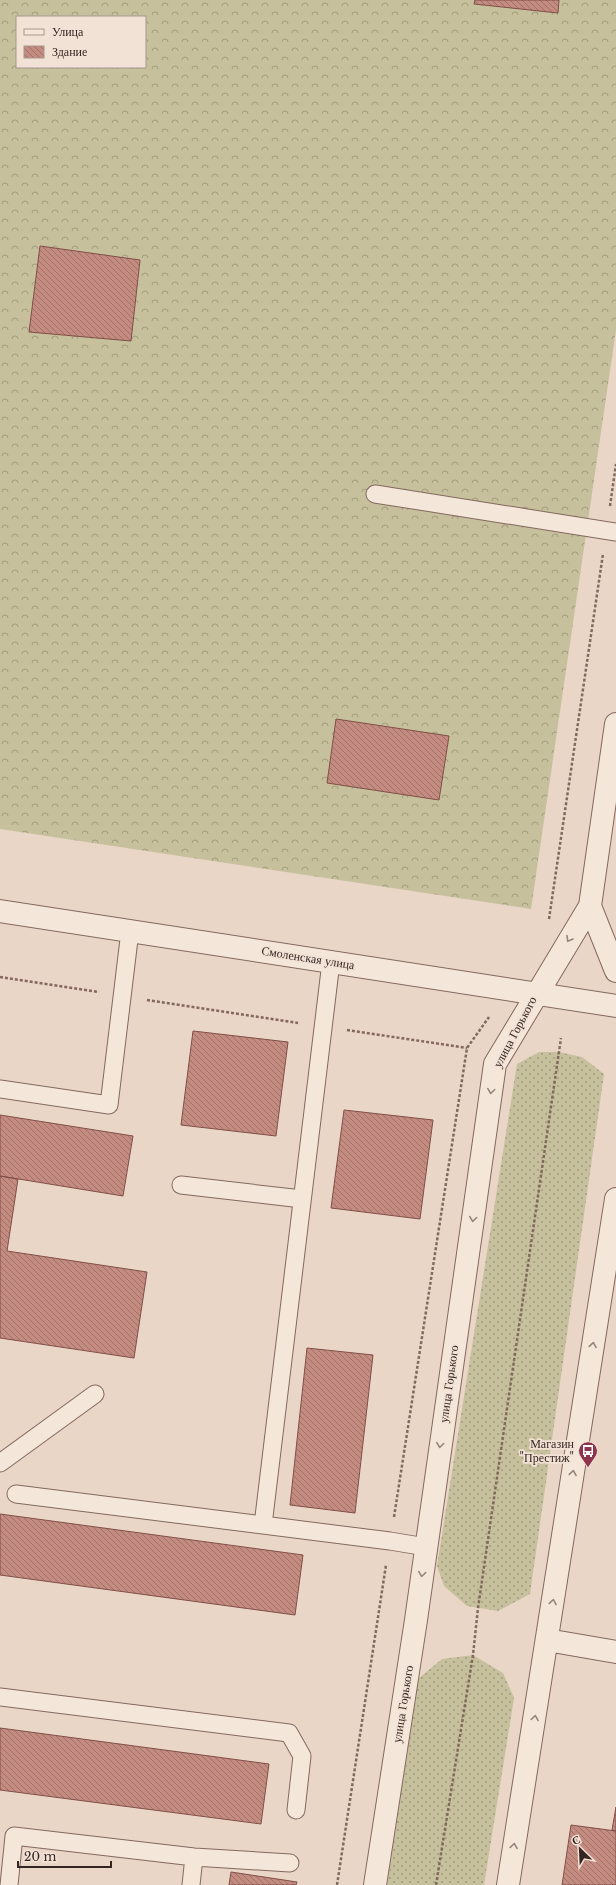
<svg xmlns="http://www.w3.org/2000/svg" width="616" height="1885" viewBox="0 0 616 1885" font-family="'Libre Baskerville',serif">
  <defs>
    <pattern id="grass-dots" width="8" height="8" patternUnits="userSpaceOnUse"><rect width="8" height="8" fill="#c7c09c"/><path d="M2 2h.1M6 6h.1" fill="none" stroke="#a29c7f" stroke-width="1.8" stroke-linecap="round"/></pattern>
    <pattern id="forest-crowns" width="20" height="18" patternUnits="userSpaceOnUse"><rect width="20" height="18" fill="#c7c09c"/><path d="M2 6a3 3 0 1 1 6 0M12 15a3 3 0 1 1 6 0" fill="none" stroke="#a29c7f"/></pattern>
    <pattern id="building-back-hatch" width="6" height="6" patternUnits="userSpaceOnUse"><rect width="6" height="6" fill="#c48b81"/><path d="M-1 5l2 2M0 0l6 6M5-1l2 2" fill="none" stroke="#a07169"/></pattern>
  </defs>
  <rect width="100%" height="100%" fill="#ead6c7"/>
  <!-- grass -->
  <path fill="url(#grass-dots)" d="M539,1052h20l23,5 22,17 -74,520 -32,17 -31,-5 -23,-20 -7,-20 80,-502z
    M473,1655l30,18 11,25 -30,187h-97l32,-207 23,-19z"/>
  <!-- forest -->
  <path fill="url(#forest-crowns)" fill-rule="evenodd" d="M0,0h616v330l-85,579 -531,-80zM17,17h128v50h-128z"/>
  <!-- building -->
  <path fill="url(#building-back-hatch)" stroke="#804f47" d="M475,0h84l-1,13 -84,-9z
    M40,246l100,14 -9,81 -102,-9z
    M336,719l113,17 -10,64 -112,-17z
    M193,1031l95,11 -12,94 -95,-11z
    M344,1110l89,10 -13,99 -89,-11z
    M0,1115l133,21 -10,60 -123,-20z
    M0,1176l18,3 -11,72 140,21 -13,86 -134,-20z
    M307,1348l66,7 -18,158 -65,-8z
    M0,1514l303,41 -8,60 -295,-40z
    M0,1728l269,36 -8,60 -261,-34z
    M616,1807v24l-4,-1z
    M571,1825l45,6v54h-54z
    M231,1872l66,10 -1,3h-67z"/>
  <g fill="none" stroke-linecap="round" stroke-linejoin="round">
    <!-- lane casing -->
    <g stroke="#83685e" stroke-width="19">
      <path id="lane" d="M375,494l241,38
        M0,1089l109,16 21,-174
        M181,1185l121,14
        M0,1463l95,-69
        M16,1494l374,47 36,6
        M263,1525l68,-563
        M0,1697l289,36 13,23 -6,54
        M9,1885l5,-49 180,21 96,6
        M191,1885l3,-28"/>
    </g>
    <!-- street casing -->
    <g stroke="#83685e" stroke-width="24">
      <path id="street" d="M590,906l26,65
        M0,911l616,95
        M547,1640l69,12
        M375,1885l41,-265 79,-556 95,-158 26,-182
        M508,1885l108,-686"/>
    </g>
    <!-- path -->
    <path stroke="#83685e" stroke-width="2.5" stroke-dasharray="3 2" stroke-linecap="butt" d="M610,506l6,-42
      M549,919l54,-365
      M0,977l99,15
      M147,1000l151,23
      M347,1030l120,18
      M394,1517l73,-469 22,-31
      M337,1885l49,-320
      M436,1885l37,-230 5,-47 83,-570"/>
    <!-- lane -->
    <use href="#lane" stroke="#f5e6da" stroke-width="17"/>
    <!-- street -->
    <use href="#street" stroke="#f5e6da" stroke-width="22"/>
  </g>
  <!-- one-way arrows -->
  <defs><path id="oneway-chevron" d="M-2-3.5L2.5 0L-2 3.5" fill="none" stroke-width="1.6" stroke-linecap="round" stroke-linejoin="round"/></defs>
  <g stroke="#95867d">
    <use href="#oneway-chevron" transform="translate(569 939) rotate(121)"/>
    <use href="#oneway-chevron" transform="translate(491 1091) rotate(98)"/>
    <use href="#oneway-chevron" transform="translate(473 1219) rotate(98)"/>
    <use href="#oneway-chevron" transform="translate(593 1345) rotate(-81)"/>
    <use href="#oneway-chevron" transform="translate(440 1445) rotate(98)"/>
    <use href="#oneway-chevron" transform="translate(573 1473) rotate(-81)"/>
    <use href="#oneway-chevron" transform="translate(422 1574) rotate(98)"/>
    <use href="#oneway-chevron" transform="translate(553 1602) rotate(-81)"/>
    <use href="#oneway-chevron" transform="translate(535 1718) rotate(-81)"/>
    <use href="#oneway-chevron" transform="translate(514 1846) rotate(-81)"/>
  </g>
  <!-- icons -->
  <defs>
    <g id="bus-pin" transform="scale(1)"><path d="M0 17L-7.5 6A9.5 9.5 0 1 1 7.5 6Z" fill="#8c354c" stroke="#f2e2d6"/><path d="M-5-6H5V4H4V6H2V4H-2V6H-4V4H-5ZM-3.5-4V0h7V-4ZM-3.5 1.2v1.5H-2V1.2ZM2 1.2v1.5H3.5V1.2Z" fill="#fff"/></g>
  </defs>
  <g fill-rule="evenodd">
    <use href="#bus-pin" x="588" y="1451"/>
  </g>
  <g text-anchor="middle" stroke-width="3.5" stroke-linejoin="round" paint-order="stroke">
    <!-- street labels -->
    <g font-size="12" fill="#352520" stroke="#f2e2d6">
      <text transform="translate(308 958) rotate(9)" y="4">Смоленская улица</text>
      <text transform="translate(515 1032) rotate(-62)" y="4">улица Горького</text>
      <text transform="translate(449 1384) rotate(-82)" y="4">улица Горького</text>
      <text transform="translate(403 1704) rotate(-81)" y="4">улица Горького</text>
    </g>
    <!-- poi labels -->
    <g font-size="12" fill="#352520" stroke="#f2e2d6" text-anchor="end">
      <text x="574" y="1448">Магазин<tspan x="574" dy="14">"Престиж"</tspan></text>
    </g>
  </g>
  <!-- legend -->
  <rect x="16" y="16" width="130" height="52" fill="#f2e2d6" stroke="#a6968d"/>
  <rect x="24" y="29" width="20" height="6" fill="#f5e6da" stroke="#a6968d"/>
  <text x="52" y="36" font-size="12" fill="#352520">Улица</text>
  <rect x="24" y="46" width="20" height="12" fill="url(#building-back-hatch)" stroke="#a6968d"/>
  <text x="52" y="56" font-size="12" fill="#352520">Здание</text>
  <!-- north arrow -->
  <g transform="translate(580 1849) rotate(336)" stroke="#f2e2d6" stroke-width="3" paint-order="stroke">
  <path d="M0-3L7 15L0 10L-7 15Z" fill="#352520"/>
  <text y="-6" font-size="11" font-weight="bold" text-anchor="middle" fill="#352520">С</text>
  </g>
  <!-- scale -->
  <path d="M18 1861v6h93v-6" fill="none" stroke="#352520" stroke-width="2"/>
  <text x="24" y="1861" font-size="12" fill="#352520" stroke="#f2e2d6" stroke-width="3" paint-order="stroke">20 m</text>
</svg>
